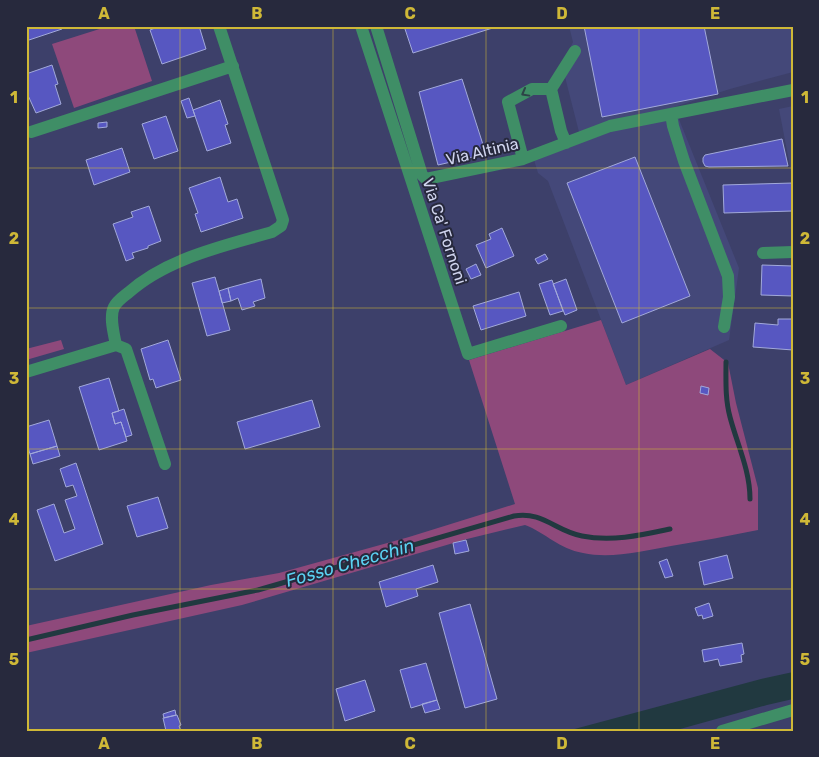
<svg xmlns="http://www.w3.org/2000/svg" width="819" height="757" viewBox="0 0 819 757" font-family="Rubik,sans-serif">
  <rect width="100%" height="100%" fill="#3d406a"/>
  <!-- built -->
  <path fill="#444879" d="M569,26h224v46l-63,17 -56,18 65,161 -10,72 -103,45 -78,-204 -10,-8 -7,-23 48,-18 -17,-67 11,-23z
    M793,106v76l-14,-73z"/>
  <!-- green -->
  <path fill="#8e497b" d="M109,26h25l18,55 -78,27 -22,-64z
    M601,320l25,65 84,-36 18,14 8,40 22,85v42c-29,6 -58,11 -87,16 -28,5 -60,13 -88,7 -24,-4 -37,-20 -58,-28l-58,14 -225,66 -216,48v-27l185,-41 68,-12 130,-36 106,-33 -46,-144z
    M61,340l3,9 -38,11v-11z"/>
  <!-- water -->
  <path fill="#213940" d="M793,672v27l-26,6 -94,26h-106l194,-52z"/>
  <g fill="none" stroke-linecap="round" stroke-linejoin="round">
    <!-- stream -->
    <path stroke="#213940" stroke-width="5" d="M726,362c0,18 -1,37 4,55 7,27 20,53 20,82
      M26,640l107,-25 125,-25 256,-74c29,-5 41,15 68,20 30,6 60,-1 88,-7"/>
  </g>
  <!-- building -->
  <path fill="#5757c1" stroke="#a2a9da" d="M26,26h35l1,3 -36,12z
    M160,26h39l7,23 -44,15 -12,-34z
    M404,26h95l-86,27z
    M584,26h120l14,68 -116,23z
    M52,65l6,19 -3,1 6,19 -25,9 -10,-22v-17z
    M462,79l24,75 -48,11 -19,-73z
    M189,98l6,18 -8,2 -6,-17z
    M220,100l8,24 -3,1 6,18 -24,8 -14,-41z
    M166,116l12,35 -24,8 -12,-35z
    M107,122v5l-9,1v-5z
    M782,139l6,27 -79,1 -4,-1 -2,-4v-4l2,-3z
    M122,148l8,24 -36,13 -8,-25z
    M635,157l55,139 -68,27 -55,-140z
    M220,177l8,25 9,-3 6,19 -42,14 -6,-18 3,-1 -9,-25z
    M793,183v28l-69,2 -1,-28z
    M149,206l12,35 -13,5v2l-16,5 2,5 -8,3 -13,-37 20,-7 -2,-5z
    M502,228l12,28 -28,12 -10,-23 15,-6 -2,-5z
    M545,254l3,5 -10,5 -3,-5z
    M476,264l5,11 -10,4 -5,-10z
    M762,265l31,1v30l-32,-1z
    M215,277l15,53 -23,6 -15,-53z
    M261,279l4,19 -12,4 2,4 -13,4 -4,-12 -7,3 -3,-13z
    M566,279l11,31 -12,5 -12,-31z
    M552,280l11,31 -13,4 -11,-31z
    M228,288l3,13 -9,2 -3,-12z
    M519,292l7,24 -45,14 -8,-24z
    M778,319h15v31l-40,-3 2,-24 23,2z
    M168,340l13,40 -25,8 -3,-9 -3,1 -9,-31z
    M109,378l10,33 -7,2 3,11 6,-2 6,19 -28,9 -20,-63z
    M701,386l8,2 -1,7 -8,-2z
    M312,400l8,27 -75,22 -8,-27z
    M124,409l8,26 -6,2 -5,-15 -6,2 -3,-11z
    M49,420l8,26 -27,8 -4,-13v-14z
    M57,446l3,10 -27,8 -3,-10z
    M76,463l27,81 -48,17 -18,-51 17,-6 10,29 11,-4 -10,-29 12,-4 -4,-11 -7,2 -6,-18z
    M158,497l10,31 -31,9 -10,-31z
    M466,540l3,11 -14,3 -2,-11z
    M727,555l6,23 -29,7 -5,-23z
    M667,559l6,17 -8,2 -6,-16z
    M433,565l5,17 -22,7 2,7 -32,11 -7,-25z
    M709,603l4,13 -10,3 -1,-4 -4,1 -3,-8z
    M470,604l27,95 -32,9 -26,-95z
    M742,643l2,11 -3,1 1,7 -22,4 -2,-7 -14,3 -2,-12z
    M426,663l11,37 -26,8 -11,-38z
    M365,680l10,31 -30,10 -9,-32z
    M437,700l3,9 -15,4 -3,-9z
    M175,710l1,5 -12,3 -1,-4z
    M177,715l4,10 -2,1 2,5h-15l-3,-13z"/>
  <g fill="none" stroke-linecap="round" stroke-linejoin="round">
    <!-- minor -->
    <path stroke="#3f8e66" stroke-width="12" d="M361,26l107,328 93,-28
      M376,26l46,149 4,4 97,-20 87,-33 183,-36
      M551,89l24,-38
      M671,114l2,12 11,35 44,115 1,21 -5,30
      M31,132l202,-66
      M523,159l-15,-57 24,-13h19l10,42 5,12
      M763,253l30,-1
      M116,345l10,4 39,115
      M26,372l90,-27c-2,-11 -7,-28 -2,-38 3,-6 9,-10 14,-14 39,-35 96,-47 144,-61l9,-6 2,-6 -64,-194
      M722,731l71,-21"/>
  </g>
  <!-- one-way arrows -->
  <defs><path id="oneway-chevron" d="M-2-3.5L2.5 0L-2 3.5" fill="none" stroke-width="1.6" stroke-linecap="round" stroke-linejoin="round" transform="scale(1.25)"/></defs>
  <use stroke="#2d4247" href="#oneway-chevron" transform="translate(525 93) rotate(151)"/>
  <!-- grid -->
  <path fill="none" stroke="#cfb837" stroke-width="1" stroke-opacity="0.55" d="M180,26v705M333,26v705M486,26v705M639,26v705M26,168h767M26,308h767M26,449h767M26,589h767"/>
  <g text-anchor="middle" stroke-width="4" stroke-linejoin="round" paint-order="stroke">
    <!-- street labels -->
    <g font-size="16" fill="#d0d4ee" stroke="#27293d">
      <text transform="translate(482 151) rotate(-13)" y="6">Via Altinia</text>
      <text transform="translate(445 231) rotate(72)" y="6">Via Ca' Fornoni</text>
    </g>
    <!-- water labels -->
    <g font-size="18" font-style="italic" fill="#5bd2f2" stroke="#27293d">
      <text transform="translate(350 563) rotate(-16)" y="6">Fosso Checchin</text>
    </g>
  </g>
  <!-- border -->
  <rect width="819" height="757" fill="none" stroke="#27293d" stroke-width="55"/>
  <rect x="28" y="28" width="764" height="702" fill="none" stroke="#cfb837" stroke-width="2"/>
  <g font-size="16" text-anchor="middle" font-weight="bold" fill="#cfb837">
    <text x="104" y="19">A</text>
    <text x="257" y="19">B</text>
    <text x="410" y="19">C</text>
    <text x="562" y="19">D</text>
    <text x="715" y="19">E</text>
    <text x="14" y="103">1</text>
    <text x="805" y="103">1</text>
    <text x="14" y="244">2</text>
    <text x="805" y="244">2</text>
    <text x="14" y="384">3</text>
    <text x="805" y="384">3</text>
    <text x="14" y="525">4</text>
    <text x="805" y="525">4</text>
    <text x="14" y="665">5</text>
    <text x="805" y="665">5</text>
    <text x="104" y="749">A</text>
    <text x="257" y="749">B</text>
    <text x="410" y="749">C</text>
    <text x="562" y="749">D</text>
    <text x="715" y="749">E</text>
  </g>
</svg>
